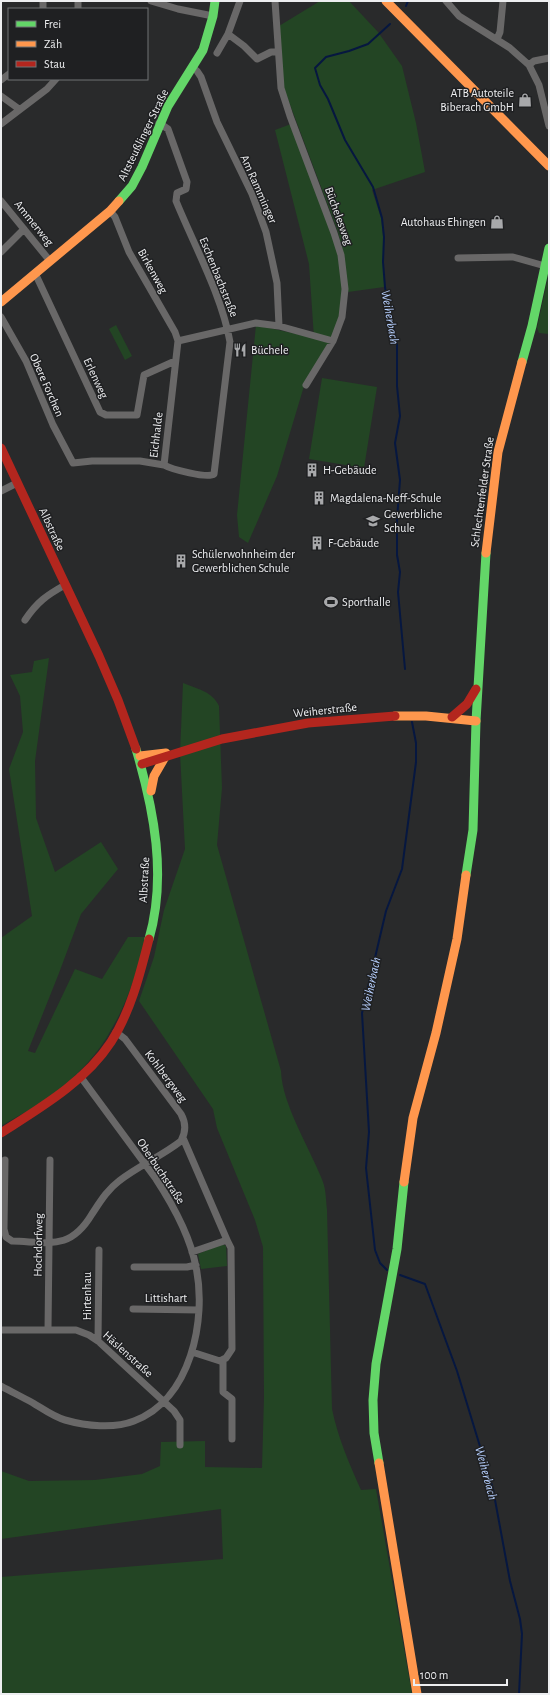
<svg xmlns="http://www.w3.org/2000/svg" width="550" height="1695" viewBox="0 0 550 1695" font-family="'Alegreya Sans',sans-serif">
  <rect width="100%" height="100%" fill="#292a2b"/>
  <!-- green -->
  <path fill="#234524" d="M320,1h29l29,31 24,34 14,57 9,49 -53,18 9,28 2,18 1,51 -36,5 -4,-37 -6,-23 -55,-146 -4,-60z
    M291,124l48,131 3,35 -2,27 -10,25 -26,44 -27,90 -29,67 -9,-6 -2,-22 19,-190 58,13 -5,-74 -34,-134z
    M549,273v61l-10,-1 -2,-5z
    M116,325l16,31 -7,4 -16,-31z
    M322,378l55,9 -13,81 -55,-9z
    M49,658l-14,103 1,57 19,54 46,-30 17,27 -37,45 -22,59 -31,78 7,2 40,-84 27,10 26,-42h20c-11,31 -19,63 -36,91 -13,25 -34,47 -56,64 -16,14 -37,23 -55,34v-188l31,-22 -23,-147 14,-37 -3,-36 -10,-21 22,-3 2,-11z
    M183,683c14,6 29,8 36,23l3,82 -5,57 64,226c1,34 30,79 42,111 3,8 3,19 4,28l5,199c6,29 17,54 29,81l15,-1 36,205h-411v-117l222,-18 -2,-50 -220,30v-68l28,10 66,-1 47,-6 18,-8 1,-24 44,-1v26l57,1 2,-71 -1,-150 -8,-27 -38,-92 -4,-19 -74,-108 15,-44 10,-47 21,-61 -5,-96z
    M222,1244l4,2 1,20 -26,3 -3,-15z"/>
  <g fill="none" stroke-linecap="round" stroke-linejoin="round">
    <!-- stream -->
    <path stroke="#061740" stroke-width="2" d="M406,6l2,-5
      M390,24l-22,20 -19,7 -23,6 -11,11 5,17 8,14 17,41 28,47 9,31 2,19 -1,25 2,25 4,25 8,30v44l3,30 -5,27 5,37 -3,39v36l3,17 -2,20 7,77
      M387,1270l-7,-7 -5,-13 -9,-82 3,-36 -7,-119 24,-102 16,-42 14,-107v-19l-4,-21
      M400,1275l25,9 32,87 36,118 17,92 10,38 2,15 -3,60"/>
    <!-- street -->
    <path stroke="#696868" stroke-width="7" d="M43,1v8
      M151,1l27,8 35,7
      M275,1l6,87 9,28 44,117 7,22 4,34 -3,28 -9,24 -27,44
      M446,1l13,15 51,32 19,17 10,20 10,41
      M78,9v-8
      M228,34l16,12 13,13 14,-7h7
      M497,39l3,-7 3,-31
      M217,53l11,-19 12,-33
      M529,65l5,-4 15,-3
      M193,68l4,3 4,6 16,45 35,72 14,38 11,51 2,43
      M1,80l8,-6
      M1,96l18,13
      M159,123l9,6 19,53 -1,7 -9,4 -1,8c18,44 46,95 54,141l-16,132c-6,5 -43,-5 -50,-9
      M1,124l46,-35 9,-10
      M1,201l49,60
      M1,252l23,-23
      M458,258l55,-1 32,9
      M35,273l65,139 6,3h31l7,-40 31,-14
      M1,317l25,44 27,64 20,38 19,-2h48l24,4 14,-124 -3,-9 -46,-80 -14,-35 -5,-6
      M178,341l78,-18 23,3 54,15
      M1,491l16,-8
      M25,620c12,-18 22,-25 40,-35
      M183,1138l44,102
      M5,1160l-1,69 2,8 6,4c37,1 58,10 80,-27 8,-12 15,-24 27,-33 19,-15 43,-25 62,-40 5,-9 5,-18 0,-27l-56,-75 -9,-7
      M134,1267h53l9,-2
      M133,1309l66,1
      M1,1330h75l13,5 9,6 76,70 6,9v25
      M48,1330l2,-170
      M98,1341l1,-91
      M192,1352l28,9 6,-3 6,-9 -1,-101 -4,-8 -35,12
      M223,1360v32l9,7v40
      M1,1386c11,6 21,11 32,17 10,6 21,14 32,17 21,6 49,9 69,1 57,-21 73,-102 62,-154 -6,-32 -23,-62 -40,-88l-76,-103"/>
    <!-- fast -->
    <path stroke="#63d668" stroke-width="9" d="M119,201l13,-15 10,-19 26,-61 35,-56 10,-34 2,-15
      M522,362l10,-36 17,-78
      M136,749c18,61 31,127 13,190
      M466,875l7,-45 3,-109 10,-168
      M379,1463l-5,-30 -1,-33 3,-36 21,-115 7,-67"/>
    <!-- slow -->
    <path stroke="#ff974d" stroke-width="9" d="M386,1l163,165
      M1,302l109,-91 9,-10
      M486,553l12,-101 24,-90
      M395,716h31l50,5
      M140,756l26,-3
      M151,791l3,-15 11,-19
      M404,1182l9,-64 23,-85 21,-94 9,-64
      M379,1463l38,231"/>
    <!-- jam -->
    <path stroke="#b3261e" stroke-width="9" d="M1,448l98,208 19,44 18,49
      M452,717l15,-13 9,-15
      M142,764l80,-25 86,-16 87,-7
      M1,1133c39,-25 84,-51 110,-91 20,-31 29,-68 38,-103"/>
  </g>
  <!-- icons -->
  <defs>
    <g id="shop-bare" transform="scale(1.08)"><path d="M-5-2.5h2.3a2.7 3.5 0 0 1 5.4 0H5L5.5 6h-11ZM-1.5-2.5h3a1.5 2.3 0 0 0-3 0Z" fill="#a8a9ab" stroke="#1f2022" stroke-width="2.5" paint-order="stroke"/></g>
    <g id="restaurant-bare" transform="scale(1.08)"><path d="M-5-6h1v4h1v-4h1v4h1v-4h1v5L-1.5 .5V6h-2V.5L-5-1ZM5-6V6H3V1.5H1.5Q1.5-4 5-6Z" fill="#a8a9ab" stroke="#1f2022" stroke-width="2.5" paint-order="stroke"/></g>
    <g id="building-bare" transform="scale(1.08)"><path d="M-4-6H4V6H1V3H-1V6H-4ZM-2.5-4.3h1.7v1.8h-1.7ZM.8-4.3h1.7v1.8H.8ZM-2.5-1h1.7V.8h-1.7ZM.8-1h1.7V.8H.8Z" fill="#a8a9ab" stroke="#1f2022" stroke-width="2.5" paint-order="stroke"/></g>
    <g id="school-bare" transform="scale(1.08)"><path d="M0-5L7-2L0 1L-7-2ZM-4 1L0 2.5L4 1V4Q0 6-4 4Z" fill="#a8a9ab" stroke="#1f2022" stroke-width="2.5" paint-order="stroke"/></g>
    <g id="stadium-bare" transform="scale(1.08)"><path d="M0-5a6.5 5 0 1 0 0 10a6.5 5 0 1 0 0-10ZM-3.5-1.8h7v3.6h-7Z" fill="#a8a9ab" stroke="#1f2022" stroke-width="2.5" paint-order="stroke"/></g>
  </defs>
  <g fill-rule="evenodd">
    <use href="#shop-bare" x="525" y="100"/>
    <use href="#shop-bare" x="497" y="222"/>
    <use href="#restaurant-bare" x="240" y="350"/>
    <use href="#building-bare" x="312" y="470"/>
    <use href="#building-bare" x="319" y="498"/>
    <use href="#school-bare" x="373" y="521"/>
    <use href="#building-bare" x="317" y="543"/>
    <use href="#building-bare" x="181" y="561"/>
    <use href="#stadium-bare" x="331" y="602"/>
  </g>
  <g text-anchor="middle" stroke-width="3" stroke-linejoin="round" paint-order="stroke">
    <!-- poi labels -->
    <g font-size="12" fill="#edeef0" stroke="#1f2022" text-anchor="start">
      <text x="514" y="97" text-anchor="end">ATB Autoteile<tspan x="514" dy="14">Biberach GmbH</tspan></text>
      <text x="486" y="226" text-anchor="end">Autohaus Ehingen</text>
      <text x="251" y="354">Büchele</text>
      <text x="323" y="474">H-Gebäude</text>
      <text x="330" y="502">Magdalena-Neff-Schule</text>
      <text x="384" y="518">Gewerbliche<tspan x="384" dy="14">Schule</tspan></text>
      <text x="328" y="547">F-Gebäude</text>
      <text x="192" y="558">Schülerwohnheim der<tspan x="192" dy="14">Gewerblichen Schule</tspan></text>
      <text x="342" y="606">Sporthalle</text>
    </g>
    <!-- street labels -->
    <g font-size="12" fill="#edeef0" stroke="#1f2022">
      <text transform="translate(143 135) rotate(-64)" y="4">Altsteußlinger Straße</text>
      <text transform="translate(259 189) rotate(66)" y="4">Am Ramminger</text>
      <text transform="translate(339 216) rotate(70)" y="4">Büchelesweg</text>
      <text transform="translate(34 223) rotate(51)" y="4">Ammerweg</text>
      <text transform="translate(153 271) rotate(61)" y="4">Birkenweg</text>
      <text transform="translate(219 277) rotate(68)" y="4">Eschenbachstraße</text>
      <text transform="translate(96 378) rotate(65)" y="4">Erlenweg</text>
      <text transform="translate(47 385) rotate(66)" y="4">Obere Forchen</text>
      <text transform="translate(156 435) rotate(-83)" y="4">Eichhalde</text>
      <text transform="translate(482 492) rotate(-82)" y="4">Schlechtenfelder Straße</text>
      <text transform="translate(52 529) rotate(65)" y="4">Albstraße</text>
      <text transform="translate(325 710) rotate(-6)" y="4">Weiherstraße</text>
      <text transform="translate(144 880) rotate(-87)" y="4">Albstraße</text>
      <text transform="translate(166 1076) rotate(53)" y="4">Kohlbergweg</text>
      <text transform="translate(161 1171) rotate(56)" y="4">Oberbuchstraße</text>
      <text transform="translate(38 1245) rotate(-89)" y="4">Hochdorfweg</text>
      <text transform="translate(87 1296) rotate(-90)" y="4">Hirtenhau</text>
      <text x="166" y="1302">Littishart</text>
      <text transform="translate(128 1354) rotate(42)" y="4">Häslenstraße</text>
    </g>
    <!-- water labels -->
    <g font-size="13" font-style="italic" fill="#b6cffe" stroke="#1f2022">
      <text transform="translate(391 317) rotate(80)" y="5">Weiherbach</text>
      <text transform="translate(370 984) rotate(-78)" y="5">Weiherbach</text>
      <text transform="translate(487 1473) rotate(75)" y="5">Weiherbach</text>
    </g>
  </g>
  <!-- border -->
  <rect width="550" height="1695" fill="none" stroke="#edeef0" stroke-width="4"/>
  <!-- legend -->
  <rect x="8" y="8" width="140" height="72" fill="#1f2022" stroke="#717274"/>
  <rect x="16" y="21" width="20" height="6" fill="#63d668" stroke="#717274"/>
  <text x="44" y="28" font-size="12" fill="#edeef0">Frei</text>
  <rect x="16" y="41" width="20" height="6" fill="#ff974d" stroke="#717274"/>
  <text x="44" y="48" font-size="12" fill="#edeef0">Zäh</text>
  <rect x="16" y="61" width="20" height="6" fill="#b3261e" stroke="#717274"/>
  <text x="44" y="68" font-size="12" fill="#edeef0">Stau</text>
  <!-- scale -->
  <path d="M414 1679v6h93v-6" fill="none" stroke="#edeef0" stroke-width="2"/>
  <text x="420" y="1679" font-size="12" fill="#edeef0" stroke="#1f2022" stroke-width="3" paint-order="stroke">100 m</text>
</svg>
